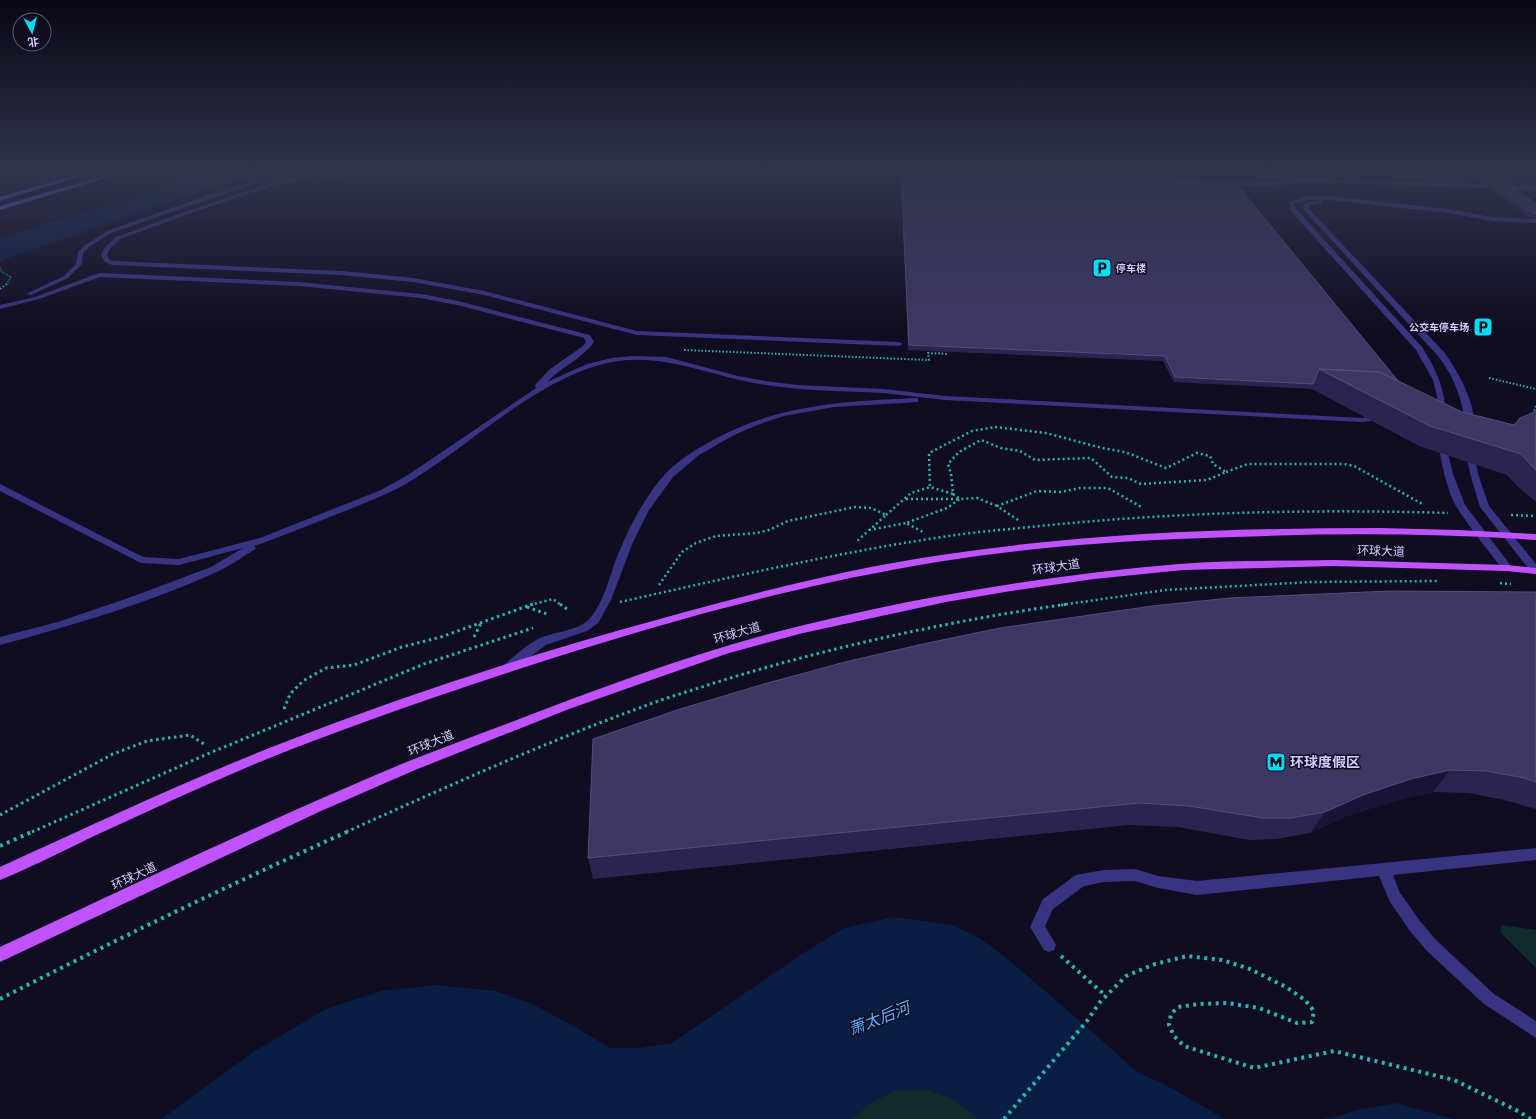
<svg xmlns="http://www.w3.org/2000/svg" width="1536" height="1119" viewBox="0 0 1536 1119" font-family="'Noto Sans','Noto Sans SC',sans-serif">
  <rect width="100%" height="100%" fill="#100c21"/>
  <!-- green -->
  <path fill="#0f2b2a" d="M1502,925l34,5v38l-36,-36z
    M939,1086l52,33h-153l30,-29z"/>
  <!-- water -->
  <path fill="#091e43" d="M213,173h54l-62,17 -205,71v-23z
    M894,917l59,8 28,14 29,22 69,59 58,52 25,11 63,36h-247l-22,-18 -27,-11h-34l-25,14 -18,15h-691l94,-68 71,-42 55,-18 54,-6 61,6 36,13 38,20 40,24h30l32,-5 133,-91 39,-24z
    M1396,1103l57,16h-130l12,-2 21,-7z"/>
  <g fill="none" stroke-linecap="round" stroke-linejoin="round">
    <!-- path-far4 -->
    <path stroke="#28b7af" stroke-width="1.5" stroke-dasharray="1 1.5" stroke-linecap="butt" d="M133,175l6,-2
      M0,268l2,4 9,5 -5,8"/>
    <!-- path-far3 -->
    <path stroke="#28b7af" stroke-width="2" stroke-dasharray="1.5 2" stroke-linecap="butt" d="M0,289l7,-5
      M684,350l245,10 -1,-7 19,1
      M1489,378l47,11
      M1533,414l3,-8"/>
    <!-- path-far2 -->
    <path stroke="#28b7af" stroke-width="2.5" stroke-dasharray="2 3" stroke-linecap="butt" d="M995,427l51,6 56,15 23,4 41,16 31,-15 13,3 3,8 13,8 -19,8 -66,4 -13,-6 -16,-1 -21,-19 -56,2 -15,-9 -19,-3 -20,-8 -22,12 -11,12 3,10 2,20 -23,-7 -1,-34 43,-22z
      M1226,472l22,-8h96l10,2 70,39
      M953,494l7,5 17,-1 20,8
      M906,499h54l-13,9 -41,15 17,9
      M886,515l25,-22 19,-6
      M1511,515l25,1
      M1018,520l-21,-14 40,-15 24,1 19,-4h28l35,20
      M869,530l37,-7
      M1500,583l11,1
      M659,585l23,-33 14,-9 20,-7 41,-3 12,-3 19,-9 67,-14 16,1 15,7 -30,27
      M620,602c116,-26 232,-53 350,-69 27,-3 53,-5 80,-8 132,-13 265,-16 398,-12
      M530,605l23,-6 8,6
      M1061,605l104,-15 146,-8 128,-1"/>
    <!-- path-far1 -->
    <path stroke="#28b7af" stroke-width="3" stroke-dasharray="2.5 3.5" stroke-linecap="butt" d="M560,604l7,5
      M527,607l20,7
      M474,637l7,-14
      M284,709l6,-15 13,-13 23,-13 28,-3 48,-18 39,-10 92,-33
      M0,815l113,-61 34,-13 43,-6 14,9
      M32,832l173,-77 219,-91 109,-36
      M346,832c98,-44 195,-88 296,-125 23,-9 48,-16 72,-24 116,-36 234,-62 354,-79"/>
    <!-- path -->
    <path stroke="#28b7af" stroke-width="4" stroke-dasharray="3 4.5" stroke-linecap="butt" d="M0,846l34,-15
      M1061,956l45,40
      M0,999c115,-59 231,-115 349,-168
      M1004,1119l83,-98 13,-19 26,-26 29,-12 32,-8 35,4 28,9 36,18 19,13 9,11 -2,11 -15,1 -38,-15 -32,-5 -28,1 -21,3 -7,7 -2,11 5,11 10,10 70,22 80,-17 120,29 62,30 15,9"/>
    <!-- service -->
    <path fill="#383482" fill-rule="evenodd" d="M319,173h13l-54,11 -87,29 -71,26 -11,11 -2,5 3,5 3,1 229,10 71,7 71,13 153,40 262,11 4,2 -4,2 -262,-11 -153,-40 -71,-13 -71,-7 -230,-10 -7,-3 -4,-7 3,-7 12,-11 71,-26 88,-29z
      M346,173h17l-39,7 -3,-2z
      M1071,173h21l-2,2z
      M1221,173l65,2 3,2 -3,2z
      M1314,178l3,2 -1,1 -49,5 -45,-2 -3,-2 3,-2 45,2z
      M251,182l5,1 -145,50 -22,14 -6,6 -1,11 -14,14 -37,17 -5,-1 38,-18 12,-12 2,-12 7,-7 22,-14 102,-36z
      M1308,196h21l119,13 44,8 44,2v4l-44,-2 -44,-8 -119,-13h-21l-14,4 3,6 125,137c14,22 23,42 24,68l-1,2h-6l-1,-2 -1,-19 -4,-16 -17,-30 -125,-139 -2,-9z
      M1320,200l3,2 -1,1 -13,2 1,5 134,142c12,16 36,57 28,77l-3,1 -4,-3c-2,-27 -10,-49 -27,-71l-133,-145 -2,-4 2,-4z
      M99,273l200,9 122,12 37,7 132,34 4,7c-12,17 -33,25 -47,40l40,-18 25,-6 20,-2 34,1 72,19 27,5 32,4 87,4 61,7 417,22 20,-4 4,2 -5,4 -19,2 -417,-22c-21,-2 -41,-5 -62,-7 -39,-2 -78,-2 -117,-8 -51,-7 -101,-33 -154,-23 -71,14 -137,79 -198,117 -22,14 -45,22 -69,32 -26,10 -52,21 -79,31l-12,4 2,2 -2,2c-12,7 -24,16 -37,22 -69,31 -143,53 -217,73v-8l58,-15 76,-26 77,-29 32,-19 -64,17 -38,-2 -141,-72v-7l143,73 36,2 81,-21 121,-48 27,-15 128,-87 -1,-2 1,-2 14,-15 33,-23 3,-4 -2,-4 -127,-33 -36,-7 -122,-12 -199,-9 -61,22 -39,10v-4l35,-8z
      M915,398h3v4l-84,5 -50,9 -24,8 -24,10 -37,21 -26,22 -24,33 -16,32 -22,58 -13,23 -11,8 -41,14 -36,27 -4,1 -4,-1 -2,-3 2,-3c12,-9 23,-20 36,-27 17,-8 40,-7 53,-22 12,-15 18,-37 24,-55 6,-15 12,-30 20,-44 9,-16 19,-32 31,-45 14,-14 30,-24 47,-33 63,-35 131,-39 202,-42z
      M1443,438l4,3v9l6,24 12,31 46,61 1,2 -1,2h-8c-15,-20 -34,-43 -47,-64 -8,-14 -17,-48 -17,-65z
      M1469,448l4,3 6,26 10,29 47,58v10l-4,-1 -52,-66 -9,-30 -6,-26z"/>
    <!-- pedestrian -->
    <path fill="#383482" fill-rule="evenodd" d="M1536,848v12l-143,15 7,18 20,28 17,20 57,53 42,27v17l-52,-34 -57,-53 -17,-20 -20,-29 -11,-26 -182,19 -39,-7 -23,-7 -31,1 -20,4 -31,23 -8,17 11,19 -2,5 -5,2 -5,-2 -14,-23 13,-28 33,-24 5,-1 23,-4 31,-1 23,7 39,5z"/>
    <!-- tertiary -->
    <path fill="#383482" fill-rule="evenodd" d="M1312,179l224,7v4l-222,-8 -3,-2z"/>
    <!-- secondary -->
    <path fill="#6863ff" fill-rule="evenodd" d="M82,173h9l-91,28v-4z
      M114,173h9l-123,37v-4z"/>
    <!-- primary -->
    <path fill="#c053ff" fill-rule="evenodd" d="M1380,528l78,2 78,4v6c-101,-7 -203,-7 -304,-3 -99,3 -197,9 -295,25 -142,23 -282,63 -418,107 -76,25 -152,51 -227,80 -67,26 -132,57 -198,87 -31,15 -62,31 -94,44v-13c92,-42 183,-85 277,-122 125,-49 254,-91 383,-126 93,-26 186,-50 281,-64 145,-22 293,-27 439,-27z
      M1334,560l173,5 29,3v6l-29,-3 -173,-5 -151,4 -89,9 -83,12 -65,11 -143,31 -74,20 -75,26 -85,30 -154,61 -94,41 -321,151v-15c134,-63 268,-127 404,-184 35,-14 70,-27 105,-40 96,-37 194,-74 295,-98 123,-30 248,-50 375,-61 51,-4 104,-3 155,-4z"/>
  </g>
  <!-- wall -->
  <path fill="#2c2450" d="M901,173h82l416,209 63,30 52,13 22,-14v91l-20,-17 -9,-10 -88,-29 -107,-57 -138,-7 -11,-21 -255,-11z
    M1469,173h23l44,31v14h-5z
    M1536,592v217l-32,-9 -35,-7 -36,-1 -38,9 -48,15 -37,17 -33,6 -28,1 -71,-13 -49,-2 -536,54 -5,-21z"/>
  <!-- shaded-wall -->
  <path fill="#1a1335" d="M1450,770l-17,22 -38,9 -48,15 -37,17 15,-21 38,-17 48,-16z"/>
  <!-- building -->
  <path fill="#3e3663" stroke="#554d7b" d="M901,173h82l251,8 165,201 -19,-10 -61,-3 -6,15 -138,-7 -10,-21 -256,-11z
    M1476,173h16l44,31v10l-3,-1z
    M1319,369l61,3 82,40 52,13 6,-7 16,-7v59l-6,-6 -9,-10 -91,-28z
    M1389,591l147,1v190l-12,-4 -37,-7 -37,-1 -39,9 -48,16 -38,17 -34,6h-28l-74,-12 -50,-3 -551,55 5,-119 87,-30 84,-25 81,-22 78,-18 77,-16 152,-22 78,-8z"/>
  <!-- sky -->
  <linearGradient id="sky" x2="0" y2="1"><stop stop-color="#090712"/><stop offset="0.52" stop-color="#31344e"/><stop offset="1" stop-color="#31344e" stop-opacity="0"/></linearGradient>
  <rect width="1536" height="330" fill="url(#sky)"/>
  <!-- icons -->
  <defs>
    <g id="parking-square" transform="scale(1)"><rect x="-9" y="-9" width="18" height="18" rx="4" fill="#00ddf7" stroke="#100c21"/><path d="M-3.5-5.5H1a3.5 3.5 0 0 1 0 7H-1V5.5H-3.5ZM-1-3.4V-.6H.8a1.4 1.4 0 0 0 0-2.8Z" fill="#111"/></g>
    <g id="metro-square" transform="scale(1)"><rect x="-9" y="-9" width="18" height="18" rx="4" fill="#00ddf7" stroke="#100c21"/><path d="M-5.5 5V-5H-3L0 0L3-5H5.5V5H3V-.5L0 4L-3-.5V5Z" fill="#111"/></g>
  </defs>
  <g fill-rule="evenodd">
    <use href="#parking-square" x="1102" y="268"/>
    <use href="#parking-square" x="1483" y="327"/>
    <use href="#metro-square" x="1276" y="762"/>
  </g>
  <g text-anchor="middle" stroke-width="3" stroke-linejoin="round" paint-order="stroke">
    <!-- far-poi labels -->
    <g font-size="10" font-weight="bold" fill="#d2ccff" stroke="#100c21" text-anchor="start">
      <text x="1116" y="272">停车楼</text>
      <text x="1469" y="331" text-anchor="end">公交车停车场</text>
    </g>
    <!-- street labels -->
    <g font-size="12" fill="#d2ccff" stroke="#100c21">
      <text transform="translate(1381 551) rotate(2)" y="4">环球大道</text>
      <text transform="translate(1056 567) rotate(-8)" y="4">环球大道</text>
      <text transform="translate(737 633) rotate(-16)" y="4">环球大道</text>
      <text transform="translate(431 743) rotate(-22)" y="4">环球大道</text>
      <text transform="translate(134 876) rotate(-25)" y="4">环球大道</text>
    </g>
    <!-- near-poi labels -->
    <g font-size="14" font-weight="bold" fill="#d2ccff" stroke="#100c21" text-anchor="start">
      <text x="1290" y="767">环球度假区</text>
    </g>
    <!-- near-water labels -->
    <g font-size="16" font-style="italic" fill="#5ab2ff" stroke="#100c21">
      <text transform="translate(879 1018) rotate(-21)" y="6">萧太后河</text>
    </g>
  </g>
  <!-- north arrow -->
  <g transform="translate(32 32) rotate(173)"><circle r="19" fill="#100c21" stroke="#5e597a"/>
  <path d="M0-3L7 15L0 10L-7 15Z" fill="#00ddf7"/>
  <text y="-6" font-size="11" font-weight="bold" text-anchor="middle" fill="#d2ccff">北</text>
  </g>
</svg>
